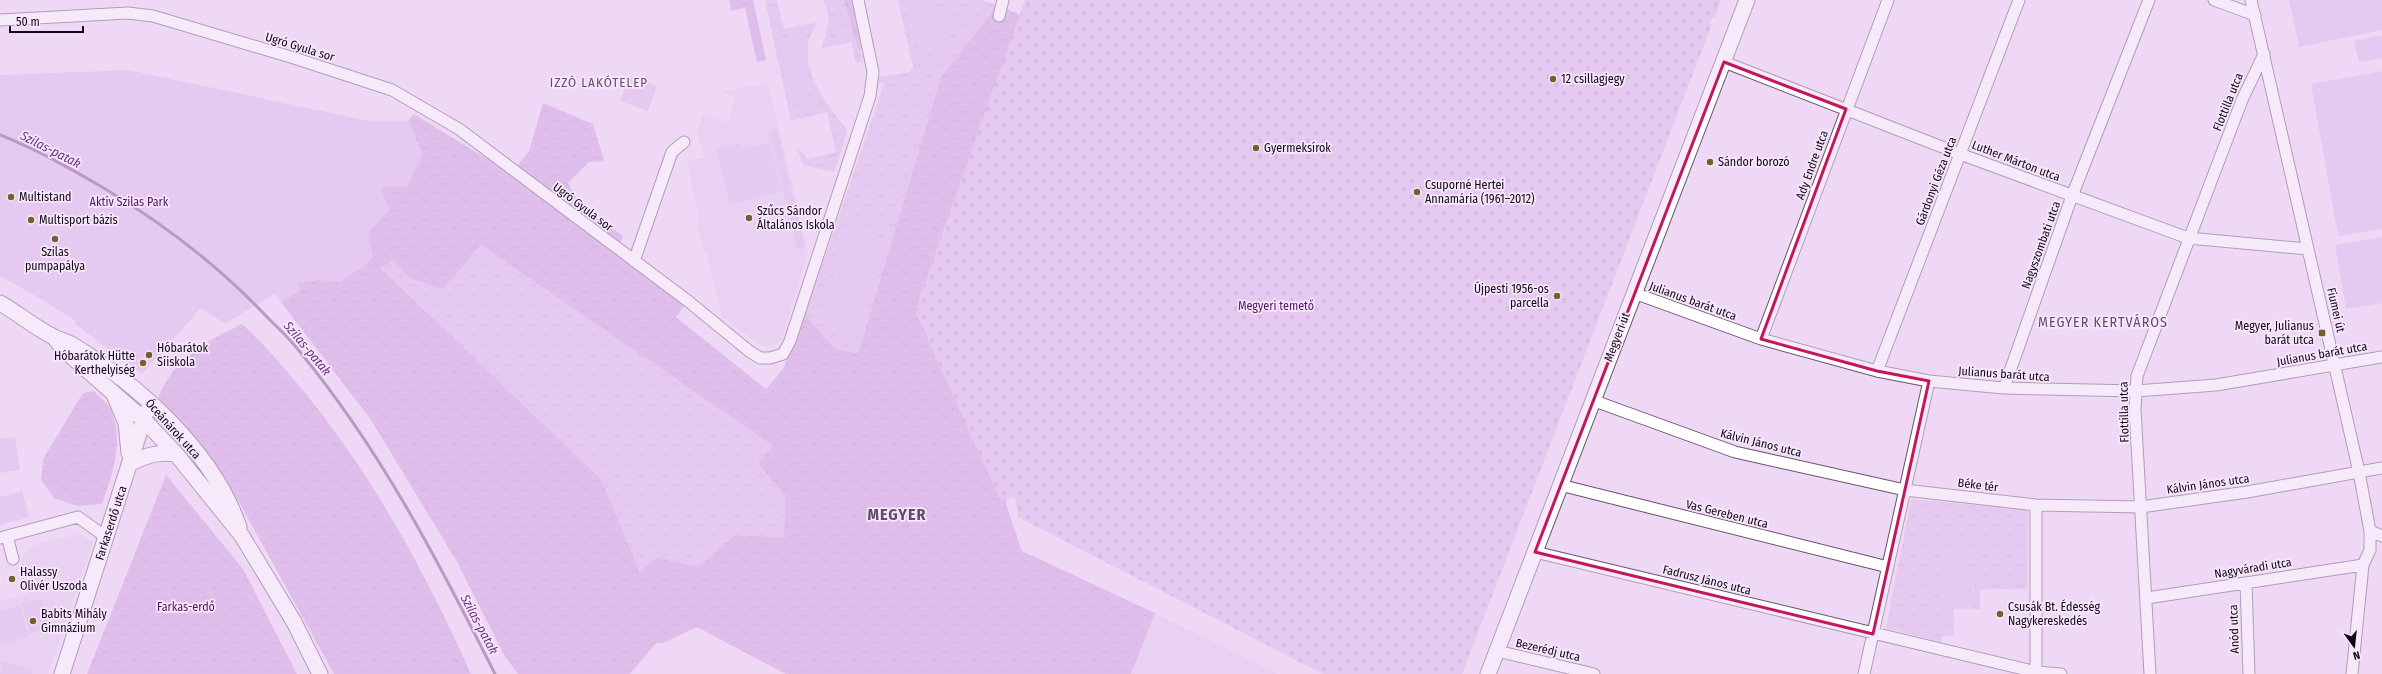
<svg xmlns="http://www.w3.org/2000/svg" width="2382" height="674" viewBox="0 0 2382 674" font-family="'Fira Sans Condensed',sans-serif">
  <defs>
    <pattern id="grass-tufts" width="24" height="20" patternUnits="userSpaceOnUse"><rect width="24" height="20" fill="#dcb6e9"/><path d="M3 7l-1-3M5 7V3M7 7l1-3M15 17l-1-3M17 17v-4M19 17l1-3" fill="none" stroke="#bc9bc7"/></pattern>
    <pattern id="forest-crowns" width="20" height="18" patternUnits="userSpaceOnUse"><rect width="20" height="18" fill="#ce9ede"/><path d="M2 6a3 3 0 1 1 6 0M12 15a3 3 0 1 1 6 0" fill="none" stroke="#b087be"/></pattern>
    <pattern id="cemetery-stones" width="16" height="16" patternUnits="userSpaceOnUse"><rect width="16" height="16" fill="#dcb6e9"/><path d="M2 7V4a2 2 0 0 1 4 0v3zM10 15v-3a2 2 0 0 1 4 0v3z" fill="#bc9bc7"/></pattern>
  </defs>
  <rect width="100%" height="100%" fill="#eed8f5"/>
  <!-- built -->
  <path fill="#e2c8ea" d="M768,83l40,170 -27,87 -11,7 -9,-2 -39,-28 -15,-63 -5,-8 -4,-18 1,-13 -12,-54 17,-3 -7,-27 6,-16 25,8 8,-27 -14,-4z
    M80,534l13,9 -45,131h-48v-73l29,-7 -8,-35 10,-13z
    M1155,613l123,61h-147z"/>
  <!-- grass -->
  <path fill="url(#grass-tufts)" fill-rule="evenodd" d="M765,0h12l7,29 33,-7c-3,7 -8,15 -9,23 -3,33 20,61 39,85l-12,42 -22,-4 -11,-4 -5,-17 12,12 27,-7 -9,-40 -36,9z
    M824,0h28l11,61 -7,2 -5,-21 -29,6 7,-29z
    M898,0h84l16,5 -57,72 -83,277 -23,-6 -30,-33 79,-231 -7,-2 2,-5 31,-5 3,-5z
    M481,245l292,201 -15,17 27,34 -1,40 -49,-2 -36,32 -42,-10 -17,14 -39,-92 -222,-211 14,-7 18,18 32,10z
    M1911,499l117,11 -1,79h-47v20h-26v27h-11l-2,6 -55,-14zM1966,573h8l-1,34 -33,-1z"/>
  <!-- forest -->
  <path fill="url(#forest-crowns)" fill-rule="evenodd" d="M729,0h24l13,60 -9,2 -12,-54 -14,3z
    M844,0h7l10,49h-3z
    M998,5l22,10 -15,74 7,378 -6,37 16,47 133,62 -24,61h-345l-89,-47 -34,16h-7l-26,31h-112l-14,-19 -48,-95 -85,-140 -90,-118 19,-12 -3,-7 22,-3 22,1 27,-48 11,-45 44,-33 -15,-34 6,-7 65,40 35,16 15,-19 14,-48 50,21 11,37 -15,1 -21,21 12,22 43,31 -5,13 70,52 -12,16 90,72 17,-20 22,-54 30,33 23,6 83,-277zM481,245l292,201 -15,17 27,34 -1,40 -49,-2 -36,32 -42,-10 -17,14 -39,-92 -221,-211 13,-7 18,18 32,10z
    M242,324c20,18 37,38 54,58 73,86 129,189 175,292h-137l-95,-172 -31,-42 -51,-60c18,-43 45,-56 85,-76z
    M94,391c5,6 14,12 17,19 13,32 2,63 -9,94l-25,2 -23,-8 -13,-18 2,-21 40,-66z
    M166,475l77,94 54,105h-210z"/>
  <!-- cemetery -->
  <path fill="url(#cemetery-stones)" d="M1025,0h696l-6,17h-2l-3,6 2,1 -250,650h-139l-305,-157 -3,-19 -15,1 -85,-188z"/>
  <!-- green -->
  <path fill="#dcb6e9" d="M908,0h6l42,16 -18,38 -19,-7z
    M2289,0h93v30l-83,17z
    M2382,35v23l-23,4 -5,-21z
    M798,37l13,51 -4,6 -18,4 -12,-55z
    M128,70l241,51h39l15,34 -16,31 -27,2 10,21 -22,24 5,23 -7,9 -25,16 -22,-1 -22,3 3,7 -19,12 -7,-8 -49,30 -24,-16 -59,66 -67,-50 1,-3 -33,-21 -43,-24v-201z
    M2382,71v158l-44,7 -27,-152z
    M630,76l27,10 -9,25 -28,-10z
    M777,129l28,118 -8,2 -28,-118z
    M741,143l2,6 27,-6 12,48 -52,13 -13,-55z
    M853,224l2,8 31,11 -31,103 -11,-4 -24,-22 26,-88 -1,-7z
    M2382,237v66l-36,6 -11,-64z
    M15,437l5,33 -20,3v-34z
    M22,491l7,26 -29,8v-28z
    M1940,556h26v17h8l-1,34 -33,-1z
    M41,598l8,30 -19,5 -8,-30z
    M20,606l9,31 -29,7v-32z
    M3,661l30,9 -1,4h-32z"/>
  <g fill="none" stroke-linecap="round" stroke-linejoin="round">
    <!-- stream -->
    <path stroke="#745280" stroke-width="3" d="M0,135c38,15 73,35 107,55 60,36 114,78 162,129 11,11 22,21 31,33 80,97 139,210 195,322"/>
    <!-- street casing -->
    <g stroke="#66546c" stroke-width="13">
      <path id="street" d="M2214,0l41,15
        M2251,0l108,472 11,59v19l-7,15 -11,109
        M999,16l4,-16
        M0,20l128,-7 25,3 141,42 98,32 67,39 229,172 61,50 11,7h10l13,-4 7,-13 80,-245 3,-24 -15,-72
        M1724,62l236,92 228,84 120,11
        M634,261l38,-109 12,-10
        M1634,293l127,46 116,32 52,10 75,7 132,3 80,-6 166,-28
        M1761,339l127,-339
        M1877,371l142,-371
        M2004,388l68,-192 77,-196
        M1592,400l143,52 170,38 131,15 105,2 106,-15 135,-24
        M1560,485l328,82
        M2036,505v169
        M2370,531l12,5
        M7,536l6,23
        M0,538l78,-21 28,20
        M1535,552l501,120 25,2
        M2246,583l3,91
        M2147,598l216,-33
        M1497,651l97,23
        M1864,674l65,-293
        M2150,674l-15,-265 2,-33 105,-276 22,-46"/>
    </g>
    <!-- secondary casing -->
    <g stroke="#66546c" stroke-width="17">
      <path id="secondary" d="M0,303c18,10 35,25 54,34 5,3 12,4 17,7 67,40 142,107 168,183
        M54,337l9,12 80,70 33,35 66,82 52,86 26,52
        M115,397l11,26 3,30
        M129,464c16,-8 29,-13 47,-10
        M62,674l84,-262
        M1488,674l259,-674"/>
    </g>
    <!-- street -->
    <use href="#street" stroke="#fff" stroke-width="11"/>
    <!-- secondary -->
    <use href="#secondary" stroke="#fff" stroke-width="15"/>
  </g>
  <!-- marked area -->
  <path d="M0 0H2382V674H0ZM1724,62l122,47 -85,230 116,32 52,10 -56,253 -338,-82z" fill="#eed8f5" fill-opacity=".55" fill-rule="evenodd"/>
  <path fill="none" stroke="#c2185b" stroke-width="3" stroke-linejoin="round" d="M1724,62l122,47 -85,230 116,32 52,10 -56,253 -338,-82z"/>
  <!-- markers -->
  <g fill="#765f2f" stroke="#f9e7fe" stroke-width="1.5">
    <circle cx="1553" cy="79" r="4"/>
    <circle cx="1256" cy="148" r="4"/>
    <circle cx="1710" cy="162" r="4"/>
    <circle cx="1417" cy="192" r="4"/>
    <circle cx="11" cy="197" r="4"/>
    <circle cx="749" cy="218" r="4"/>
    <circle cx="31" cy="220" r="4"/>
    <circle cx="55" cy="239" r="4"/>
    <circle cx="1557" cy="296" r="4"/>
    <rect x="2318" y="329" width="8" height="8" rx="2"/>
    <circle cx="149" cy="355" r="4"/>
    <circle cx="143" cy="363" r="4"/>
    <circle cx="12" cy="579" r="4"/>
    <circle cx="2000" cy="614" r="4"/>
    <circle cx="33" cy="621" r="4"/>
  </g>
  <g text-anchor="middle" stroke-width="3.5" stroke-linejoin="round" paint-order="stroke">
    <!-- street labels -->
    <g font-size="12" fill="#100913" stroke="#f9e7fe">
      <text transform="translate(300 47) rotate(17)" y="4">Ugró Gyula sor</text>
      <text transform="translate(2228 102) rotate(-68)" y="4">Flottilla utca</text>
      <text transform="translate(2016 161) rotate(21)" y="4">Luther Márton utca</text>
      <text transform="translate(1812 165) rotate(-70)" y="4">Ady Endre utca</text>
      <text transform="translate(1936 181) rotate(-69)" y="4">Gárdonyi Géza utca</text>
      <text transform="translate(583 207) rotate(37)" y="4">Ugró Gyula sor</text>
      <text transform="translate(2041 245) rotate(-70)" y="4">Nagyszombati utca</text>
      <text transform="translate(1693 301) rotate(20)" y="4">Julianus barát utca</text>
      <text transform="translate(2336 310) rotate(77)" y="4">Fiumei út</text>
      <text transform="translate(1617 337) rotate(-69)" y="4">Megyeri út</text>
      <text transform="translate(2322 354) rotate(-10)" y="4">Julianus barát utca</text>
      <text transform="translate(2004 374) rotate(4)" y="4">Julianus barát utca</text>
      <text transform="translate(2124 412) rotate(-91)" y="4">Flottilla utca</text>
      <text transform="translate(173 429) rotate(48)" y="4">Óceánárok utca</text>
      <text transform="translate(1761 443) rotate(14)" y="4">Kálvin János utca</text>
      <text transform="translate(2208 484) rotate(-8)" y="4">Kálvin János utca</text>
      <text transform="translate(1978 485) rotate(7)" y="4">Béke tér</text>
      <text transform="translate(1727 514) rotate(14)" y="4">Vas Gereben utca</text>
      <text transform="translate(111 523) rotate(-72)" y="4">Farkaserdő utca</text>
      <text transform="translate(2253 568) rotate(-9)" y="4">Nagyváradi utca</text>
      <text transform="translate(1707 580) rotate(14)" y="4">Fadrusz János utca</text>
      <text transform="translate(2234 629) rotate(-92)" y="4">Anód utca</text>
      <text transform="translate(1548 650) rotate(13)" y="4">Bezerédj utca</text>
    </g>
    <!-- poi labels -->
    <g font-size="12" fill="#100913" stroke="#f9e7fe" text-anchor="start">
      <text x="1561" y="83">12 csillagjegy</text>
      <text x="1264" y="152">Gyermeksírok</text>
      <text x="1718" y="166">Sándor borozó</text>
      <text x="1425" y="189">Csuporné Hertei<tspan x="1425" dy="14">Annamária (1961–2012)</tspan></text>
      <text x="19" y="201">Multistand</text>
      <text x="757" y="215">Szűcs Sándor<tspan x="757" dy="14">Általános Iskola</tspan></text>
      <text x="39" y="224">Multisport bázis</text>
      <text x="55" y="256" text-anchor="middle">Szilas<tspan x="55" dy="14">pumpapálya</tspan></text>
      <text x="1549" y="293" text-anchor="end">Újpesti 1956-os<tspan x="1549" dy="14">parcella</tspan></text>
      <text x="2314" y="330" text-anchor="end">Megyer, Julianus<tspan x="2314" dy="14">barát utca</tspan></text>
      <text x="157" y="352">Hóbarátok<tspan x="157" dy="14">Síiskola</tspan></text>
      <text x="135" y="360" text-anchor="end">Hóbarátok Hütte<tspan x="135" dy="14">Kerthelyiség</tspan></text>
      <text x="20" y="576">Halassy<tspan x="20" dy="14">Olivér Uszoda</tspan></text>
      <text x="2008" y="611">Csusák Bt. Édesség<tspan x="2008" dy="14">Nagykereskedés</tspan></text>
      <text x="41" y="618">Babits Mihály<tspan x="41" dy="14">Gimnázium</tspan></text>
    </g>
    <!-- park labels -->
    <g font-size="12" fill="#511662" stroke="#f9e7fe">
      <text x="129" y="206">Aktív Szilas Park</text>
      <text x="1276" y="310">Megyeri temető</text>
      <text x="186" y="611">Farkas-erdő</text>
    </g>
    <!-- neighbourhood labels -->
    <g font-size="13" letter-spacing="1" fill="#604e66" stroke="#f9e7fe">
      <text x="599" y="87">IZZÓ LAKÓTELEP</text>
    </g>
    <!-- water labels -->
    <g font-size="13" font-style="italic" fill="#6c327e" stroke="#f9e7fe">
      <text transform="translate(51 149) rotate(27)" y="5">Szilas-patak</text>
      <text transform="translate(308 348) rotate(50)" y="5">Szilas-patak</text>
      <text transform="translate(480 624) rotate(62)" y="5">Szilas-patak</text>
    </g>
    <!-- quarter labels -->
    <g font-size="14" letter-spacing="1" fill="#604e66" stroke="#f9e7fe">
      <text x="2103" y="327">MEGYER KERTVÁROS</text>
    </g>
    <!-- district labels -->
    <g font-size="16" font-weight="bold" letter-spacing="1" fill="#604e66" stroke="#f9e7fe">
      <text x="897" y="520">MEGYER</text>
    </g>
  </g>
  <!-- north arrow -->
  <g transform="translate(2354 646) rotate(165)" stroke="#f9e7fe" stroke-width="3" paint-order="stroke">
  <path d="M0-3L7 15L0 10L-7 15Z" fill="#100913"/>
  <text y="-6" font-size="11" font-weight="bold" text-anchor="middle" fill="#100913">N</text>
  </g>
  <!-- scale -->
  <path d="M10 26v6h73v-6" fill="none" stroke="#100913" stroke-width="2"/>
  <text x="16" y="26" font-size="12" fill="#100913" stroke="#f9e7fe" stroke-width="3" paint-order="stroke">50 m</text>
</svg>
